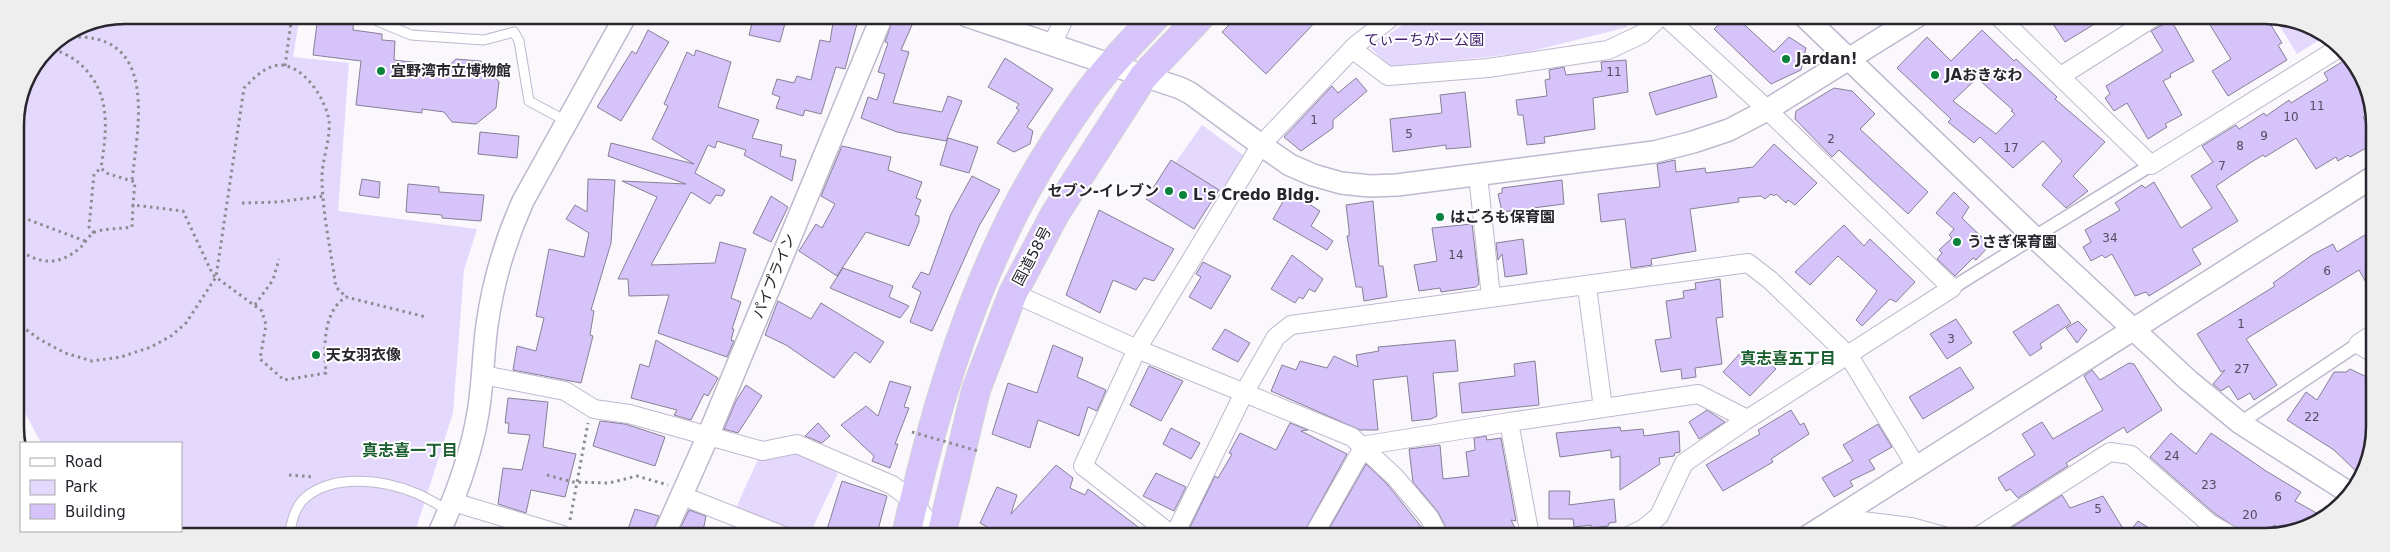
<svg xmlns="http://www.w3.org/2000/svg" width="2390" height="552" viewBox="0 0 2390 552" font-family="'DejaVu Sans','Noto Sans JP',sans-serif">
  <rect width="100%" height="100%" fill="#faf8fd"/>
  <!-- green -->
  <path fill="#e4d8fc" d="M125,15h175l-7,42 56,6 -11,148 139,18 -13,41 -11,143 -39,122h-310l-8,-4h85v-88h-140l-18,-34 -6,-4 -2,-287 8,-36 24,-35 36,-24z
    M423,15h63l-6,3 -55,1z
    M1416,16h202l10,11 -104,26 -134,14 -20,-20z
    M2274,17h12l38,20 -27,17z
    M1202,125l45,33 -23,36 -49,-31z
    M17,428l9,15h-5v14l-4,-8z
    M796,453l42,20 -29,63h-5l-68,-28 23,-51z"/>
  <!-- building -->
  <path fill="#d5c3f9" stroke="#878096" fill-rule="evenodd" d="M318,15h36l-1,15 29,4v6l13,1 -1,19 54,6 8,-7 25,2 18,21 -3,26 -20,16 -24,-2 -8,-10 -22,-3v4l-66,-8 5,-44 -48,-6z
    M754,16h33l-7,26 -31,-7z
    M834,16h25l-14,53 -9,-2 -15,47 -16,-4 -2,6 -27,-8 4,-11 -8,-3 5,-15 17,4 3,-7 14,4 9,-40 10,2z
    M894,16h22l-15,34 8,2 -16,51 49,9 6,-16 14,5 -16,40 -49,-9 -36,-14 7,-21 9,3 8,-26 -7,-2 10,-29 -3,-1z
    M1238,16h83l-55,58 -44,-42z
    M1727,17h9l38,35 15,-15 17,11 -5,22 -30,14 -57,-55z
    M2060,17h46l-41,25 -12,-18z
    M2205,17h61l16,26 -4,2 9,15 -59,36 -16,-25 19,-12z
    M2171,20l23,41 -24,13 1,3 -8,4 19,34 -17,9 2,3 -19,12 -21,-36 -13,8 -9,-13 5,-4 -4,-8 57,-35 -12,-20z
    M648,30l21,12 -48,79 -24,-14 35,-56 4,3z
    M1982,30l32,31 2,-2 41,38 -2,2 50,43 -32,34 15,15 -22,17 -24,-23 20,-24 -19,-20 -30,27 -33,-31 -6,6 -26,-21 3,-3 -54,-51 30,-31 24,24zM1977,78l36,32 -2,1 4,3 -19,20 -43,-33z
    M696,50l35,12 -13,45 41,13 -7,18 30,7 -2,11 16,4 -4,21 -48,-26 2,-5 -29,-9 -2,7 -7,-3 -13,28 30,17 -3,6 -6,-1 -6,9 -19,-12 -40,73 64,-2 5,-21 26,7 -15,49 10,4 -9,27h2l-3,11 3,1 -7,16 -69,-24 11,-38 -40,1 -1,-17h-10l39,-82 -35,-16 64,3 -78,-28 3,-13 83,21 -42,-25 16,-33 -4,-2 23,-52 7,4z
    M1005,58l48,31 -26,38 6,4 -3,13 -16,8 -17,-9 22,-33 -3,-2 3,-4 -31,-17z
    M1626,60l2,32 -35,6 2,31 -51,8 1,6 -18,2 -4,-30h-5l-2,-15 31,-4 -2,-16 5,-1 -1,-9 15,-3 2,8 36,-4 -1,-9z
    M2345,60l2,2 3,-1 23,42v8l-10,6 10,18 -8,6 3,6 -18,10 -2,-2 -10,6 -2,-4 -20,12 -20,-31 -31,19 -2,-2 -13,8 -34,23 22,35 -46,28 9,15 -52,32 -3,-4 -11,4 -23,-42 -7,4 -3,-3 -11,6 -8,-14 8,-5 -6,-12 35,-20 -5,-7 27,-18 3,3 9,-6 27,46 31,-20 -21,-32 22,-14 -11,-16 34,-21 3,4 25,-16 2,3 23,-16 2,3 37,-23 -4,-7z
    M1711,75l6,22 -61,18 -7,-22z
    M1356,78l11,13 -34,29v8l-32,23 -17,-14 48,-51 6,7z
    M1834,88l18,3 23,23 -15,15 68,63 -20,22 -69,-64 -7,7 -37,-38 1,-8z
    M1465,92l6,55 -25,2v-4l-53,7 -3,-33 52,-6 -2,-18z
    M480,132l39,4 -2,22 -39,-4z
    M948,138l30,9 -9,26 -29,-8z
    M1774,144l43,39 -22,22 -7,-5 -2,3 -10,-9 -2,2 -3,-2 -6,5 -4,-3 -23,2 1,4 -49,7 6,42 -45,8 1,6 -21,3 -6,-49 -24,3 -3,-28 62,-7 -3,-23 18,-4 1,12 29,-4 1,5 47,-6z
    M842,146l49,11 -3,13 34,12 -6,16 5,2 -6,15 4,1v6l-10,24 -43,-14 -29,44 -38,-25 17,-27 6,4 13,-24 -14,-8z
    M1171,160l48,30 -25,39 -48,-30z
    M972,176l28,14 -21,36 -47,105 -22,-9 11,-30 -9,-5 9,-15 8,3 22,-61z
    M362,179l18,3 -1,16 -20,-3z
    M588,179l27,1 -4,63 -20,67 3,1 -4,24 3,1 -12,47 -68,-13 4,-24 19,5 8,-33 -8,-2 13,-67 35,8 5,-24 -23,-14 9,-14 12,7z
    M1562,180l2,24 -62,8 -4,-18 4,-1v-5z
    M408,184l31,3v5l45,3 -3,26 -39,-3v-3l-36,-3z
    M1289,191l31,20 -9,15 22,15 -6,9 -54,-31z
    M1954,192l15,15 -7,11 28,27 -14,15 -3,-2 -18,18 -18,-17 5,-6 -3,-3 13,-12 -3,-3 5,-6 -18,-16z
    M771,196l17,11 -17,35 -18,-9z
    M1373,201l6,65h4l4,31 -23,4 -2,-14h-6l-9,-51h2v-7l-3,-24z
    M1099,210l75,39 -20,32 -10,-3 -8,12 -23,-10 -13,33 -34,-18z
    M1472,224l7,60 -3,3 -35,5 -1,-4 -21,3 -5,-26 23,-4 -5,-33z
    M1844,225l20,21 6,-7 45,43 -19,20 -6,-3 -28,27 -6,-6 21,-29 -39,-35 -28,29 -15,-13z
    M2373,230v65l-14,-25 -113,69 31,46 -23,15 -4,-7 -12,7 -9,-14 -8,5 -8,-7 12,-14 -4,2 -24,-38 78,-48 -2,-3 39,-28 21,-11 4,8z
    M1523,239l4,35 -22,3 -3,-23 -4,6 -2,-17z
    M1292,255l31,24 -8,13 -6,-3 -6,10 -4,-2 -4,6 -24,-14z
    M1203,262l28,14 -20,33 -22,-12 12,-20 -5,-3z
    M843,268l50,18 -4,11 20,9 -9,12 -70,-30z
    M1720,279l3,38 -7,1 6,46 -27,4 1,9 -14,2 -1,-10 -20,3 -6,-32 16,-2 -5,-37 18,-3 -1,-7 13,-2 -1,-6z
    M778,301l33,18 10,-16 63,39 -14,21 -15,-11 -21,26 -48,-33 -21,-10z
    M2058,304l13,19 -31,21 2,4 -12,8 -17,-24z
    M1956,319l16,24 -25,16 -17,-25z
    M2078,321l9,9 -10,13 -11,-15z
    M1225,329l25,14 -12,19 -26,-13z
    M656,340l62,38 -10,18 -4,-2 -13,26 -17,-5 3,-5 -46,-12 9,-34 9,3z
    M1455,340l3,31 -25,2 4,43 -6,3 -19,2 -5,-45 -34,4 5,50h-18l-89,-39 11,-26 14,5 4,-9 27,7 7,-12 24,11 -2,-12 23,-4 -1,-4z
    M1053,345l30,13 -6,19 29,13 -9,21 -9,-4 -9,29 -41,-16 -8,28 -38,-14 16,-51 29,10z
    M1743,350l6,5 5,-5 22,19 -26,27 -27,-24z
    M1535,361l4,44 -77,8 -3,-30 56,-7 -1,-12z
    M2129,363l5,1 28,46 -35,23 -3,-6 -58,36 2,3 -50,32 -8,-9 -4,2 -8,-13 37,-23 -13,-21 20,-12 11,17 50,-29 -19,-34 8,-6 8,10z
    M1149,366l34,15 -22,40 -31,-16z
    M1960,367l14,21 -51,31 -14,-22z
    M2350,369l23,11v68l-14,26 -25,-24 -47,-30 19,-28 11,8 17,-28h12z
    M890,381l21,6 -7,20 5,1 -14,36h3l-8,24 -18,-7 2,-5 -33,-31 25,-19 12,10z
    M746,385l16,11 -24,37 -14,-4 12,-28z
    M508,398l40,4 -5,45 33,7 -11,43 -34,-7 -5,23 -28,-9 5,-36 19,2 8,-35 -22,-2 1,-10h-4z
    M1707,410l18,12 -26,17 -10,-17z
    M1791,410l9,15 4,-2 5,11 -38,25 2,3 -50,29 -17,-26 54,-31 -2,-4z
    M600,421l25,3 40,13 -10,29 -62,-20z
    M818,423l12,13 -8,7 -17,-7z
    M1290,423l18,7 -7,1 46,23 -45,82h-92l-20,-9 25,-51 3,2 14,-24 -3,-1 11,-20 36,17z
    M1878,424l14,23 -23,13 6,9 -25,12 3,5 -19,11 -12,-19 31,-17 -10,-16z
    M1620,427l1,4 22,-2 1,7 35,-5 1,21 -5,1 -1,3 -15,2 1,6 -40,26v-34l-9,2v-8l-51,7 -4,-24z
    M1171,428l29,15 -9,16 -28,-15z
    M2171,433l25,21 15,-21 55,38 35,21 -6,9 27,15 -37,15 -11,-6 -7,12h-17l-36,-24 -64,-56z
    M1486,436l1,4 14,-2 15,83 -5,-1 8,16h-69l-12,-24 -25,-30 -4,-33 31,-4 3,34 26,-3 -3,-24 9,-2 -1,-12z
    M1366,464l21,20 36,45 -14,7h-84z
    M1056,465l17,13 -3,10 15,7 3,-6 62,47h-158l4,-4 -16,-9 17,-36 20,8 -6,19z
    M1156,473l30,14 -12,24 -31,-15z
    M842,481l45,15 -9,34 -3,-1 -2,7h-48z
    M1549,491h21l-1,14 45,-6 2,23 -7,1 -1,3 -17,2v-3l-17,2 -1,-8h-24z
    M2062,495l8,13 33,-12 24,39 11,-14 25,16h-166z
    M635,509l24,7 -7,19h-26z
    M689,510l17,6 -3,15 5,2 -1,2h-30z"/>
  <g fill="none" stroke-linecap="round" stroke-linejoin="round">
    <!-- service casing -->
    <g stroke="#bfb8ce" stroke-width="11">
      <path id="service" d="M363,15l48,20 73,5 30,-8 5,9 10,60 37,20
        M289,535c3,-14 6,-29 17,-38 29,-24 80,-17 112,-3 11,5 21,11 31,17"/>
    </g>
    <!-- pedestrian casing -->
    <g stroke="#bfb8ce" stroke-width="15">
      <path id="pedestrian" d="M1952,288l199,-123
        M2240,423l118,-79"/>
    </g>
    <!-- minor casing -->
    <g stroke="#bfb8ce" stroke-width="20">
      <path id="minor" d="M1999,17l152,148 191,-119
        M1053,43l12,-27
        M1352,49l36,27 100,-8 120,-18 34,-16 19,-18
        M2061,76l93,-59
        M1478,175l13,122
        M1587,287l16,121
        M1013,293l124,56 215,88 43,40 34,40 10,19
        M2373,334l-15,10 15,9
        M483,375l82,16 29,18 35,5 134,37 34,-7 95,41 21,16 25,35
        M1361,446l148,-24
        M683,496l101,40
        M453,502l110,33
        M1838,518l73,9 36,10
        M1173,536l-90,-70 54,-117 124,-204 95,-100 37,-29
        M1174,536l70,-143 32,-56 15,-12 457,-62 22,17 79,76 68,112
        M1313,536l50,-88
        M1530,536l-21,-114 189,-28 49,25
        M1628,536l15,-7 16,-13 25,-53 59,-41 209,-134 -195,-188 -92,-84
        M1977,537l133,-85 21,3 78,68 25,14"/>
    </g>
    <!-- tertiary casing -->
    <g stroke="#bfb8ce" stroke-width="24">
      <path id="tertiary" d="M967,16l213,72 10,5 71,52 29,20 23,10 28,8 29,3 27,-1 257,-33 39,-10 36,-12 38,-20 149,-93
        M1805,17l230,221 153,142 52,43 108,69
        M438,535c18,-39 33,-80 40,-122 5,-29 5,-59 9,-88 6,-43 18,-84 36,-124l103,-186
        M664,535l44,-99 174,-420
        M1808,536l565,-359"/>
    </g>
    <!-- trunk casing -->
    <g stroke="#d4d3d5" stroke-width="30">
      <path id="trunk" d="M906,536c22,-101 51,-203 95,-296 22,-49 52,-97 83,-141 21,-30 47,-56 72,-83
        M941,536l35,-146 37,-97 42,-79 88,-137 58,-61"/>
    </g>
    <!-- path -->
    <path stroke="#8d8b92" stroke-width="3" stroke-dasharray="2.5 4" stroke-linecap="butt" d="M53,43c9,-2 20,-6 29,-6 76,4 55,93 50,144
      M48,46c10,5 23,10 31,17 33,29 28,66 22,105l5,5 29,9 -2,23
      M285,66l7,-51
      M242,203l36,-1 46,-6
      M16,215l69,26
      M94,233l-5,-6 5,-53 7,-6
      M16,248c23,16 41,19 64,0 4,-4 8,-11 13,-15 9,-5 29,-4 39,-6l1,-22 50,6 30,64 49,36 4,14 -6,34 24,21 42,-7c-2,-24 -4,-61 20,-76l80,20
      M255,305l18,-25 6,-21
      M16,322l23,17 26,14 27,8 29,-4 30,-10 20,-11 15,-13 30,-46 28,-189c10,-10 23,-24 38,-23 24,3 43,34 47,55 2,20 -8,41 -7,61 1,35 9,71 14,106l10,10
      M289,475l26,2
      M547,475l26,7 36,1 28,-7 31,9
      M570,520l18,-97"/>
    <!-- service -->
    <use href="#service" stroke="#fff" stroke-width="9"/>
    <!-- pedestrian -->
    <use href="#pedestrian" stroke="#fff" stroke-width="12"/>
    <!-- minor -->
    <use href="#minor" stroke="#fff" stroke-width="18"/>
    <!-- tertiary -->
    <use href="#tertiary" stroke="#fff" stroke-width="21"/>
    <!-- trunk -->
    <use href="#trunk" stroke="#d6c4fb" stroke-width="28"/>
    <!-- path-bridge -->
    <path stroke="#8d8b92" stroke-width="3" stroke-dasharray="2.5 4" stroke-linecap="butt" d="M912,432l66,19"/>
  </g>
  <!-- markers -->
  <g fill="#09833c" stroke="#fff" stroke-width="2">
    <circle cx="1786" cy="59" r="5"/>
    <circle cx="381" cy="71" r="5"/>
    <circle cx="1935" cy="75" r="5"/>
    <circle cx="1169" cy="191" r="5"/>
    <circle cx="1183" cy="195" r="5"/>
    <circle cx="1440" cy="217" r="5"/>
    <circle cx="1957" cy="242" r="5"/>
    <circle cx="316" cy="355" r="5"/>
  </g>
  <g text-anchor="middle" stroke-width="4" stroke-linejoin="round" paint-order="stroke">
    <!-- number labels -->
    <g font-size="12" fill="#534c61">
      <text x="1614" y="76">11</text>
      <text x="2317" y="110">11</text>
      <text x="2291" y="121">10</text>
      <text x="1314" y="124">1</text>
      <text x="1409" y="138">5</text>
      <text x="2264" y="140">9</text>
      <text x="1831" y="143">2</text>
      <text x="2240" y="150">8</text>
      <text x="2011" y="152">17</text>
      <text x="2222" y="170">7</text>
      <text x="2110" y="242">34</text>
      <text x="1456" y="259">14</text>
      <text x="2327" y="275">6</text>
      <text x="2241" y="328">1</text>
      <text x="1951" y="343">3</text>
      <text x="2242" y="373">27</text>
      <text x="2312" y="421">22</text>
      <text x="2172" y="460">24</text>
      <text x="2209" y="489">23</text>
      <text x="2278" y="501">6</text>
      <text x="2098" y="513">5</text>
      <text x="2250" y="519">20</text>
    </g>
    <!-- park labels -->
    <g font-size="15" fill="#42206b" stroke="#fff">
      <text x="1424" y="45">てぃーちがー公園</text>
    </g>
    <!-- poi labels -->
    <g font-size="15" font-weight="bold" fill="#28252e" stroke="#fff" text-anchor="start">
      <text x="1796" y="64">Jardan!</text>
      <text x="391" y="76">宜野湾市立博物館</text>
      <text x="1945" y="80">JAおきなわ</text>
      <text x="1159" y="196" text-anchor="end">セブン-イレブン</text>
      <text x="1193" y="200">L's Credo Bldg.</text>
      <text x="1450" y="222">はごろも保育園</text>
      <text x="1967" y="247">うさぎ保育園</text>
      <text x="326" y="360">天女羽衣像</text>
    </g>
    <!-- street labels -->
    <g font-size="15" fill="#28252e" stroke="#fff">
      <text transform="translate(1032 256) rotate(-62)" y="5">国道58号</text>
      <text transform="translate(774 276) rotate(-68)" y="5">パイプライン</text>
    </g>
    <!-- neighbourhood labels -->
    <g font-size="16" font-weight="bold" fill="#1b5e30" stroke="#fff">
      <text x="1788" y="364">真志喜五丁目</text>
      <text x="410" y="456">真志喜一丁目</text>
    </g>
  </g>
  <!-- crop -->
  <path d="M0 0H2390V552H0ZM125 24H2265A101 101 0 0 1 2366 125V427A101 101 0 0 1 2265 528H125A101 101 0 0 1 24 427V125A101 101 0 0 1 125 24Z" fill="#eee" fill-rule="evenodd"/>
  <path fill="none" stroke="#28252e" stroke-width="2.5" d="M125 24H2265A101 101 0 0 1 2366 125V427A101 101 0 0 1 2265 528H125A101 101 0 0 1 24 427V125A101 101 0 0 1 125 24Z"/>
  <!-- legend -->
  <rect x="20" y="442" width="162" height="90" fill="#ffffff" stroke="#a9a8ab"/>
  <rect x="30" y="458" width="25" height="8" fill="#ffffff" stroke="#a9a8ab"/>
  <text x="65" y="467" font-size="15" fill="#28252e">Road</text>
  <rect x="30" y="480" width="25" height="15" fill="#e4d8fc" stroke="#a9a8ab"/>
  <text x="65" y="492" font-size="15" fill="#28252e">Park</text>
  <rect x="30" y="504" width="25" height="15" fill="#d5c3f9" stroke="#a9a8ab"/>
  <text x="65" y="517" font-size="15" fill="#28252e">Building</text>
</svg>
